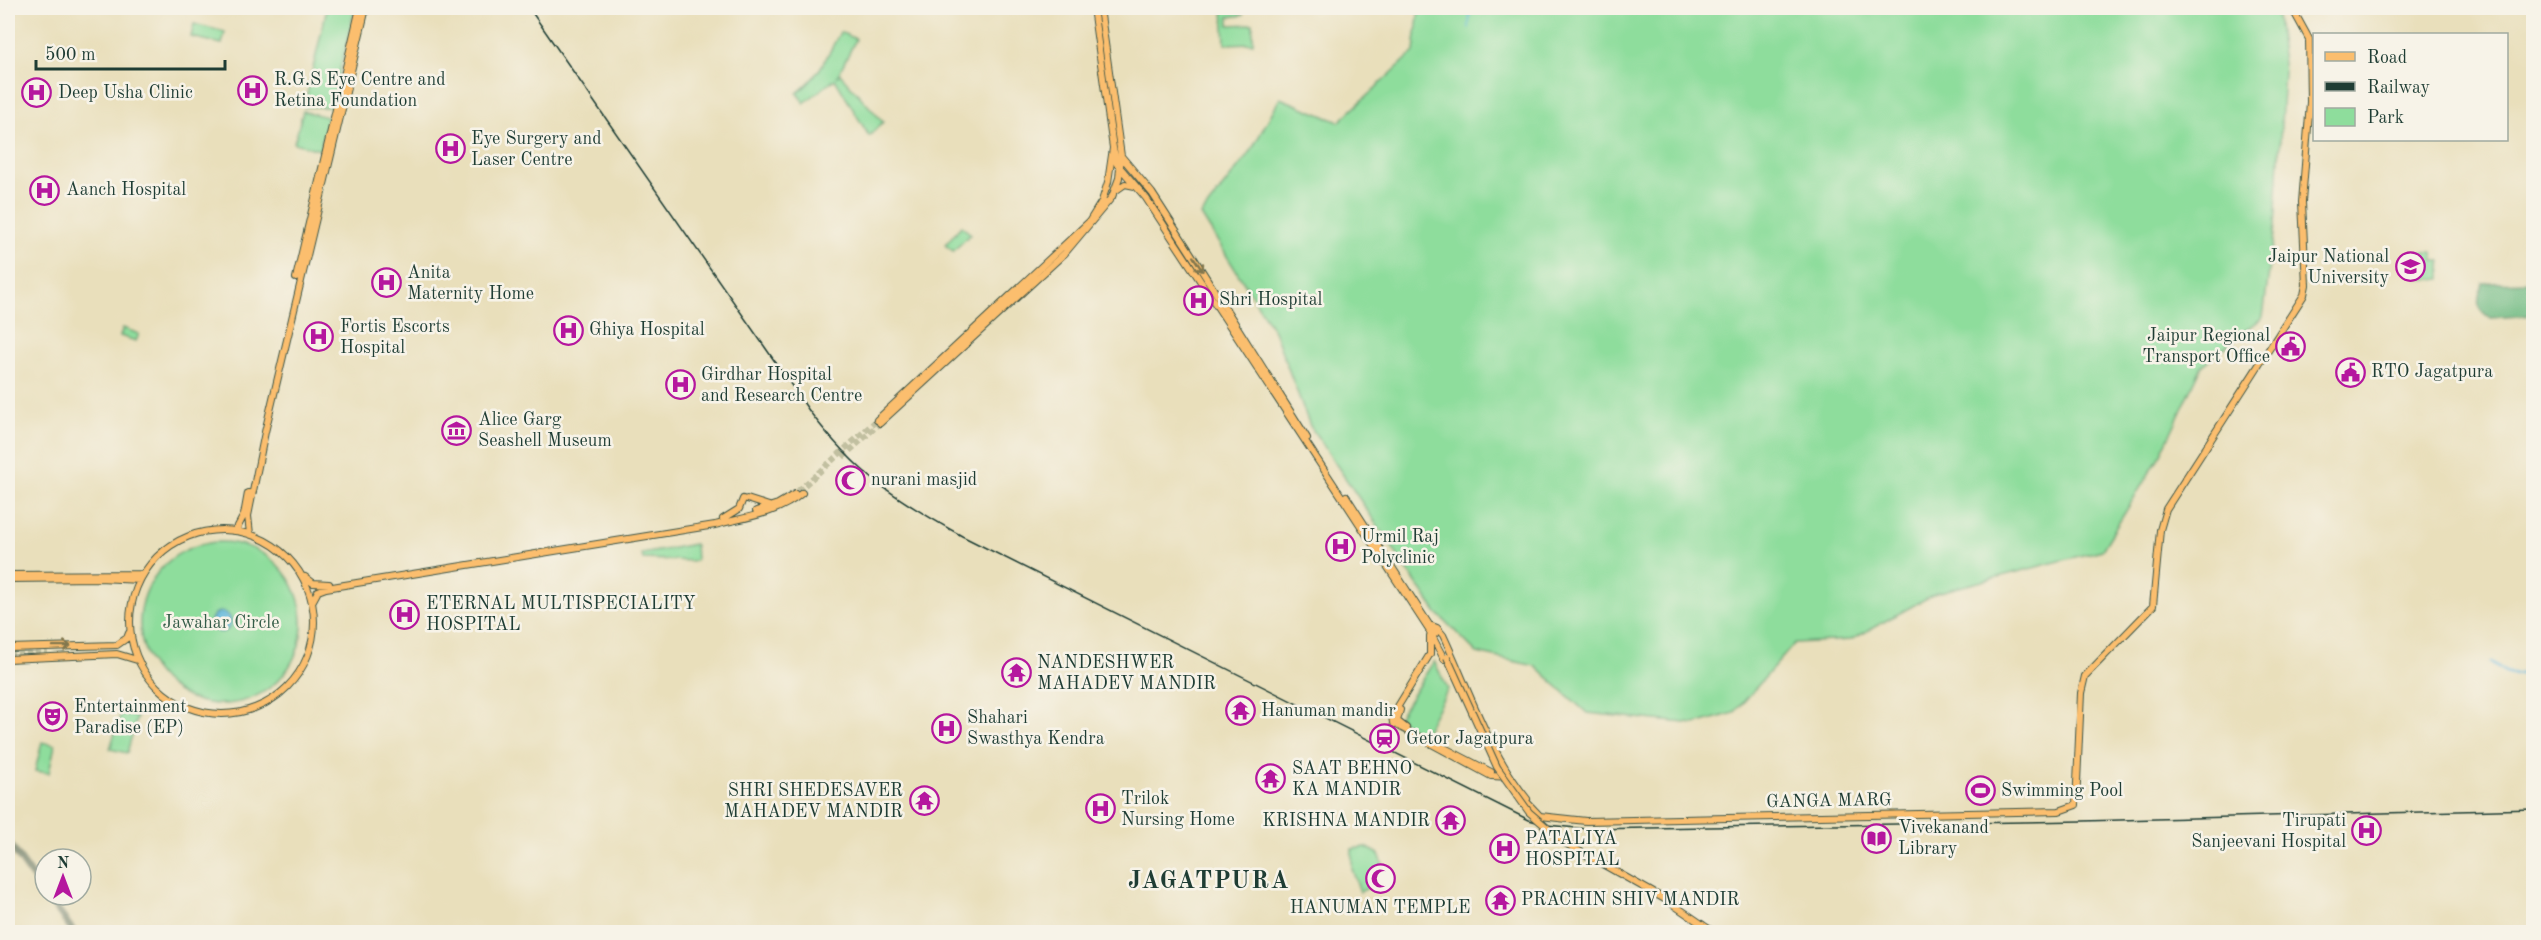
<svg xmlns="http://www.w3.org/2000/svg" width="2541" height="940" viewBox="0 0 2541 940" font-family="'Old Standard TT',serif">
	<rect width="100%" height="100%" fill="#f7f3e8"/>
	<filter id="ink" filterUnits="userSpaceOnUse"><feTurbulence type="fractalNoise" baseFrequency=".0167" numOctaves="2"/><feDisplacementMap in="SourceGraphic" scale="12" xChannelSelector="R" yChannelSelector="G"/><feConvolveMatrix kernelMatrix="1 2 1 2 8 2 1 2 1" color-interpolation-filters="sRGB"/></filter>
	<filter id="wash" filterUnits="userSpaceOnUse"><feTurbulence type="fractalNoise" baseFrequency=".008" numOctaves="4" result="noise"/><feDisplacementMap in="SourceGraphic" scale="24" xChannelSelector="R" yChannelSelector="G"/><feGaussianBlur stdDeviation="1.35" result="paint"/><feColorMatrix in="noise" values="0 0 0 0 0 0 0 0 0 0 0 0 0 0 0 0 0 1.4 0 .05"/><feComposite in="paint" operator="in"/></filter>
	<g filter="url(#wash)">
		<rect width="100%" height="100%" fill="#e9dfbb"/>
		<path fill="#8edd9c" stroke="#568d68" stroke-width="1.5" d="M327,8H355L331,107H304Z
			M1223,8H1242L1243,15L1229,17V25L1253,24V43L1225,44Z
			M1419,8H2276L2284,72L2275,226L2263,317L2202,366L2161,454L2102,550L1936,593L1851,640L1795,643L1734,713L1695,724L1587,713L1535,666L1477,653L1436,612L1310,426L1274,331L1201,215L1251,151L1280,98L1339,122L1414,52Z
			M194,24L225,32L222,44L191,37Z
			M840,32L856,39L837,77L840,74L883,122L869,136L835,79L804,103L797,93C819,77 828,55 840,32Z
			M303,111L327,117L320,150L294,143Z
			M961,226L971,234L953,251L945,245Z
			M2419,252H2433L2434,261H2441V279H2418Z
			M123,328L139,334L136,341L120,336Z
			M140 623a81 81 0 1 1 162 0a81 81 0 1 1-162 0Z
			M695,544L696,561L643,559L642,554Z
			M1434,661L1448,689L1424,734L1403,723L1399,716Z
			M121,713L137,717L127,753L110,749Z
			M42,742L55,745L49,773L35,771Z
			M1366,847L1379,854L1385,869L1376,884L1360,892L1352,869V849Z"/>
		<path fill="#72bc84" stroke="#487c5c" stroke-width="1.5" d="M2533,282V315L2490,318C2474,307 2478,300 2482,283Z"/>
		<path fill="#5cb6da" stroke="#3e7a87" stroke-width="1.5" d="M211 622a10 10 0 1 1 20 0a10 10 0 1 1-20 0Z
			M1974,782H1986L1987,799H1974Z"/>
		<g fill="none" stroke-linecap="round" stroke-linejoin="round">
			<path stroke="#5cb6da" stroke-width="1.5" d="M1469,28L1470,8"/>
			<path stroke="#5cb6da" stroke-width="3" d="M2491,662C2508,675 2513,679 2534,669"/>
			<path stroke="#848e78" stroke-width="7" d="M8,842L45,894
				M46,895L74,932"/>
		</g>
	</g>
	<g filter="url(#ink)">
		<g fill="none" stroke-linecap="round" stroke-linejoin="round">
			<path stroke="#c1bfa0" stroke-width="6" stroke-dasharray="6 3" stroke-linecap="butt" d="M843,457L880,423
				M798,491L877,420
				M8,655L48,654"/>
			<defs>
				<path id="major" d="M1113,148L1117,164L1146,198L1429,630L1444,659
					M1121,156L1152,193L1190,252L1307,438
					M1115,191L1125,184L1135,186
					M296,278L360,8
					M877,420L1089,222L1102,201L1108,182L1113,148L1093,8
					M880,423L1065,253L1112,197L1119,178L1121,156L1100,8
					M1346,496L1435,634
					M747,499L769,506
					M756,511L778,504L795,494
					M723,519L739,509L743,499
					M130 622a92 92 0 1 1 184 0a92 92 0 1 1-184 0Z
					M236,530L244,515L248,493
					M250,534L248,516L265,432L366,8
					M8,575L143,574
					M305,577L313,583L329,584
					M8,579L99,578L140,580
					M312,602L318,591L326,588L715,525C746,517 778,514 802,493
					M1432,626L1437,628L1443,635C1469,690 1488,751 1527,799
					M1430,636V654L1392,716L1393,723L1491,776L1510,777
					M8,648L117,645L127,638L129,633
					M8,659L117,654L137,660
					M1400,710L1397,721L1406,728
					M1433,742L1491,772
					M1522,797L1540,816L1586,821L2059,811L2076,805L2081,693L2085,676L2153,606L2160,530L2166,509L2304,295L2306,285L2302,202L2310,102L2309,39L2292,8
					M1703,925L1714,932"/>
			</defs>
			<use href="#major" stroke="#3d5548" stroke-width="8"/>
			<use href="#major" stroke="#fbbe6e" stroke-width="6"/>
			<path stroke="#1f3d34" stroke-width="1.5" d="M529,8L810,412C858,475 894,498 962,536L1529,820L1547,825L1587,829L2083,821L2534,809"/>
			<defs>
				<path id="major-bridge" d="M1447,657L1497,767L1529,812L1565,843L1668,901L1703,925"/>
			</defs>
			<use href="#major-bridge" stroke="#3d5548" stroke-width="8" stroke-linecap="butt"/>
			<use href="#major-bridge" stroke="#fbbe6e" stroke-width="6"/>
		</g>
		<defs><path id="oneway-shaft" d="M-6 0H5M1.5-3L5.5 0L1.5 3" fill="none" stroke-width="1.6" stroke-linecap="round" stroke-linejoin="round" transform="scale(1.5)"/></defs>
		<g stroke="#82774e">
			<use href="#oneway-shaft" transform="translate(1198 264) rotate(57)"/>
			<use href="#oneway-shaft" transform="translate(62 646) rotate(-1)"/>
		</g>
	</g>
	<defs>
		<symbol id="hospital-ring" viewBox="-11 -11 22 22"><circle r="9.5" fill="#f7f3e8" stroke="#b5179e" stroke-width="1.5"/><path d="M-5-5h3v3.5h4V-5h3V5h-3V1.5h-4V5h-3Z" fill="#b5179e"/></symbol>
		<symbol id="university-ring" viewBox="-11 -11 22 22"><circle r="9.5" fill="#f7f3e8" stroke="#b5179e" stroke-width="1.5"/><path d="M0-5L7-2L0 1L-7-2ZM-4 1L0 2.5L4 1V4Q0 6-4 4Z" fill="#b5179e"/></symbol>
		<symbol id="civic-ring" viewBox="-11 -11 22 22"><circle r="9.5" fill="#f7f3e8" stroke="#b5179e" stroke-width="1.5"/><path d="M-.6-6.5H3V-4.5H.6V-3L4-1V1h2V6H-6V1h2V-1L-.6-3ZM-1.2 2.5V6h2.4V2.5Z" fill="#b5179e"/></symbol>
		<symbol id="museum-ring" viewBox="-11 -11 22 22"><circle r="9.5" fill="#f7f3e8" stroke="#b5179e" stroke-width="1.5"/><path d="M0-6L6-3V-2H-6V-3ZM-5-1h2V3h-2ZM-1-1h2V3h-2ZM3-1h2V3H3ZM-6 4H6V6H-6Z" fill="#b5179e"/></symbol>
		<symbol id="mosque-ring" viewBox="-11 -11 22 22"><circle r="9.5" fill="#f7f3e8" stroke="#b5179e" stroke-width="1.5"/><path d="M3.5-4.9A6 6 0 1 0 3.5 4.9A5 5 0 1 1 3.5-4.9Z" fill="#b5179e"/></symbol>
		<symbol id="temple-ring" viewBox="-11 -11 22 22"><circle r="9.5" fill="#f7f3e8" stroke="#b5179e" stroke-width="1.5"/><path d="M0-6L5-2H3V0L6.5 2.5H4V6H1.5V3h-3V6H-4V2.5H-6.5L-3 0V-2H-5Z" fill="#b5179e"/></symbol>
		<symbol id="theatre-ring" viewBox="-11 -11 22 22"><circle r="9.5" fill="#f7f3e8" stroke="#b5179e" stroke-width="1.5"/><path d="M-5-5.5Q0-4 5-5.5V0Q5 5 0 6Q-5 5-5 0ZM-3.3-2.5H-1v1.5H-3.3ZM1-2.5H3.3v1.5H1ZM-2.8 1Q0 5.5 2.8 1Z" fill="#b5179e"/></symbol>
		<symbol id="station-ring" viewBox="-11 -11 22 22"><circle r="9.5" fill="#f7f3e8" stroke="#b5179e" stroke-width="1.5"/><path d="M-3-6H3Q5-6 5-4V2Q5 4 3 4L4.5 6H3L1.5 4h-3L-3 6H-4.5L-3 4Q-5 4-5 2V-4Q-5-6-3-6ZM-3.5-4v3h7v-3ZM-3.5 1v1.5H-2V1ZM2 1v1.5H3.5V1Z" fill="#b5179e"/></symbol>
		<symbol id="stadium-ring" viewBox="-11 -11 22 22"><circle r="9.5" fill="#f7f3e8" stroke="#b5179e" stroke-width="1.5"/><path d="M0-5a6.5 5 0 1 0 0 10a6.5 5 0 1 0 0-10ZM-3.5-1.8h7v3.6h-7Z" fill="#b5179e"/></symbol>
		<symbol id="library-ring" viewBox="-11 -11 22 22"><circle r="9.5" fill="#f7f3e8" stroke="#b5179e" stroke-width="1.5"/><path d="M-6-4Q-3-5.5-.7-3.5V5Q-3 3-6 4ZM6-4Q3-5.5 .7-3.5V5Q3 3 6 4Z" fill="#b5179e"/></symbol>
	</defs>
	<g fill-rule="evenodd">
		<use href="#hospital-ring" x="236" y="74" width="33" height="33"/>
		<use href="#hospital-ring" x="20" y="76" width="33" height="33"/>
		<use href="#hospital-ring" x="434" y="132" width="33" height="33"/>
		<use href="#hospital-ring" x="28" y="174" width="33" height="33"/>
		<use href="#university-ring" x="2394" y="250" width="33" height="33"/>
		<use href="#hospital-ring" x="370" y="266" width="33" height="33"/>
		<use href="#hospital-ring" x="1182" y="284" width="33" height="33"/>
		<use href="#hospital-ring" x="552" y="314" width="33" height="33"/>
		<use href="#hospital-ring" x="302" y="320" width="33" height="33"/>
		<use href="#civic-ring" x="2274" y="330" width="33" height="33"/>
		<use href="#civic-ring" x="2334" y="356" width="33" height="33"/>
		<use href="#hospital-ring" x="664" y="368" width="33" height="33"/>
		<use href="#museum-ring" x="440" y="414" width="33" height="33"/>
		<use href="#mosque-ring" x="834" y="464" width="33" height="33"/>
		<use href="#hospital-ring" x="1324" y="530" width="33" height="33"/>
		<use href="#hospital-ring" x="388" y="598" width="33" height="33"/>
		<use href="#temple-ring" x="1000" y="656" width="33" height="33"/>
		<use href="#temple-ring" x="1224" y="694" width="33" height="33"/>
		<use href="#theatre-ring" x="36" y="700" width="33" height="33"/>
		<use href="#hospital-ring" x="930" y="712" width="33" height="33"/>
		<use href="#station-ring" x="1368" y="722" width="33" height="33"/>
		<use href="#temple-ring" x="1254" y="762" width="33" height="33"/>
		<use href="#stadium-ring" x="1964" y="774" width="33" height="33"/>
		<use href="#temple-ring" x="908" y="784" width="33" height="33"/>
		<use href="#hospital-ring" x="1084" y="792" width="33" height="33"/>
		<use href="#temple-ring" x="1434" y="804" width="33" height="33"/>
		<use href="#hospital-ring" x="2350" y="814" width="33" height="33"/>
		<use href="#library-ring" x="1860" y="822" width="33" height="33"/>
		<use href="#hospital-ring" x="1488" y="832" width="33" height="33"/>
		<use href="#mosque-ring" x="1364" y="862" width="33" height="33"/>
		<use href="#temple-ring" x="1484" y="884" width="33" height="33"/>
	</g>
	<g text-anchor="middle" dominant-baseline="central" stroke-width="5" stroke-linejoin="round" paint-order="stroke">
		<g font-size="18" fill="#1f3d34" stroke="#f7f3e8" text-anchor="start">
			<text x="274" y="80">R.G.S Eye Centre and<tspan x="274" dy="21">Retina Foundation</tspan></text>
			<text x="58" y="93">Deep Usha Clinic</text>
			<text x="471" y="139">Eye Surgery and<tspan x="471" dy="21">Laser Centre</tspan></text>
			<text x="66" y="190">Aanch Hospital</text>
			<text x="2389" y="257" text-anchor="end">Jaipur National<tspan x="2389" dy="21">University</tspan></text>
			<text x="407" y="273">Anita<tspan x="407" dy="21">Maternity Home</tspan></text>
			<text x="1219" y="300">Shri Hospital</text>
			<text x="340" y="327">Fortis Escorts<tspan x="340" dy="21">Hospital</tspan></text>
			<text x="589" y="330">Ghiya Hospital</text>
			<text x="2270" y="336" text-anchor="end">Jaipur Regional<tspan x="2270" dy="21">Transport Office</tspan></text>
			<text x="2371" y="372">RTO Jagatpura</text>
			<text x="701" y="375">Girdhar Hospital<tspan x="701" dy="21">and Research Centre</tspan></text>
			<text x="478" y="420">Alice Garg<tspan x="478" dy="21">Seashell Museum</tspan></text>
			<text x="871" y="480">nurani masjid</text>
			<text x="1361" y="537">Urmil Raj<tspan x="1361" dy="21">Polyclinic</tspan></text>
			<text x="426" y="604">ETERNAL MULTISPECIALITY<tspan x="426" dy="21">HOSPITAL</tspan></text>
			<text x="1037" y="663">NANDESHWER<tspan x="1037" dy="21">MAHADEV MANDIR</tspan></text>
			<text x="74" y="707">Entertainment<tspan x="74" dy="21">Paradise (EP)</tspan></text>
			<text x="1261" y="711">Hanuman mandir</text>
			<text x="967" y="718">Shahari<tspan x="967" dy="21">Swasthya Kendra</tspan></text>
			<text x="1406" y="739">Getor Jagatpura</text>
			<text x="1292" y="769">SAAT BEHNO<tspan x="1292" dy="21">KA MANDIR</tspan></text>
			<text x="903" y="791" text-anchor="end">SHRI SHEDESAVER<tspan x="903" dy="21">MAHADEV MANDIR</tspan></text>
			<text x="2001" y="791">Swimming Pool</text>
			<text x="1121" y="799">Trilok<tspan x="1121" dy="21">Nursing Home</tspan></text>
			<text x="1430" y="821" text-anchor="end">KRISHNA MANDIR</text>
			<text x="2346" y="821" text-anchor="end">Tirupati<tspan x="2346" dy="21">Sanjeevani Hospital</tspan></text>
			<text x="1898" y="828">Vivekanand<tspan x="1898" dy="21">Library</tspan></text>
			<text x="1525" y="839">PATALIYA<tspan x="1525" dy="21">HOSPITAL</tspan></text>
			<text x="1521" y="900">PRACHIN SHIV MANDIR</text>
			<text x="1380" y="908" text-anchor="middle">HANUMAN TEMPLE</text>
		</g>
		<g font-size="18" fill="#355d49" stroke="#f7f3e8">
			<text x="221" y="623">Jawahar Circle</text>
		</g>
		<g font-size="18" fill="#1f3d34" stroke="#f7f3e8">
			<text transform="translate(1829 801) rotate(-1)">GANGA MARG</text>
		</g>
		<g font-size="24" font-weight="bold" letter-spacing="1.5" fill="#1f3d34" stroke="#f7f3e8">
			<text x="1209" y="882">JAGATPURA</text>
		</g>
	</g>
	<rect width="2541" height="940" fill="none" stroke="#f7f3e8" stroke-width="30"/>
	<rect x="2313" y="33" width="195" height="108" fill="#f7f3e8" stroke="#a1aaa0" stroke-width="1.5"/>
	<rect x="2325" y="52" width="30" height="9" fill="#fbbe6e" stroke="#a1aaa0" stroke-width="1.5"/>
	<text x="2367" y="63" font-size="18" fill="#1f3d34">Road</text>
	<rect x="2325" y="82" width="30" height="9" fill="#1f3d34" stroke="#a1aaa0" stroke-width="1.5"/>
	<text x="2367" y="93" font-size="18" fill="#1f3d34">Railway</text>
	<rect x="2325" y="108" width="30" height="18" fill="#8edd9c" stroke="#a1aaa0" stroke-width="1.5"/>
	<text x="2367" y="123" font-size="18" fill="#1f3d34">Park</text>
	<g transform="translate(63 877)"><circle r="28" fill="#f7f3e8" stroke="#a1aaa0" stroke-width="1.5"/>
	<path d="M0-4.5L10 22L0 15L-10 22Z" fill="#b5179e"/>
	<text y="-9" font-size="16" font-weight="bold" text-anchor="middle" fill="#1f3d34">N</text>
	</g>
	<path d="M36 60v9h189v-9" fill="none" stroke="#1f3d34" stroke-width="3"/>
	<text x="45" y="60" font-size="18" fill="#1f3d34" stroke="#f7f3e8" stroke-width="4.5" paint-order="stroke">500 m</text>
</svg>
